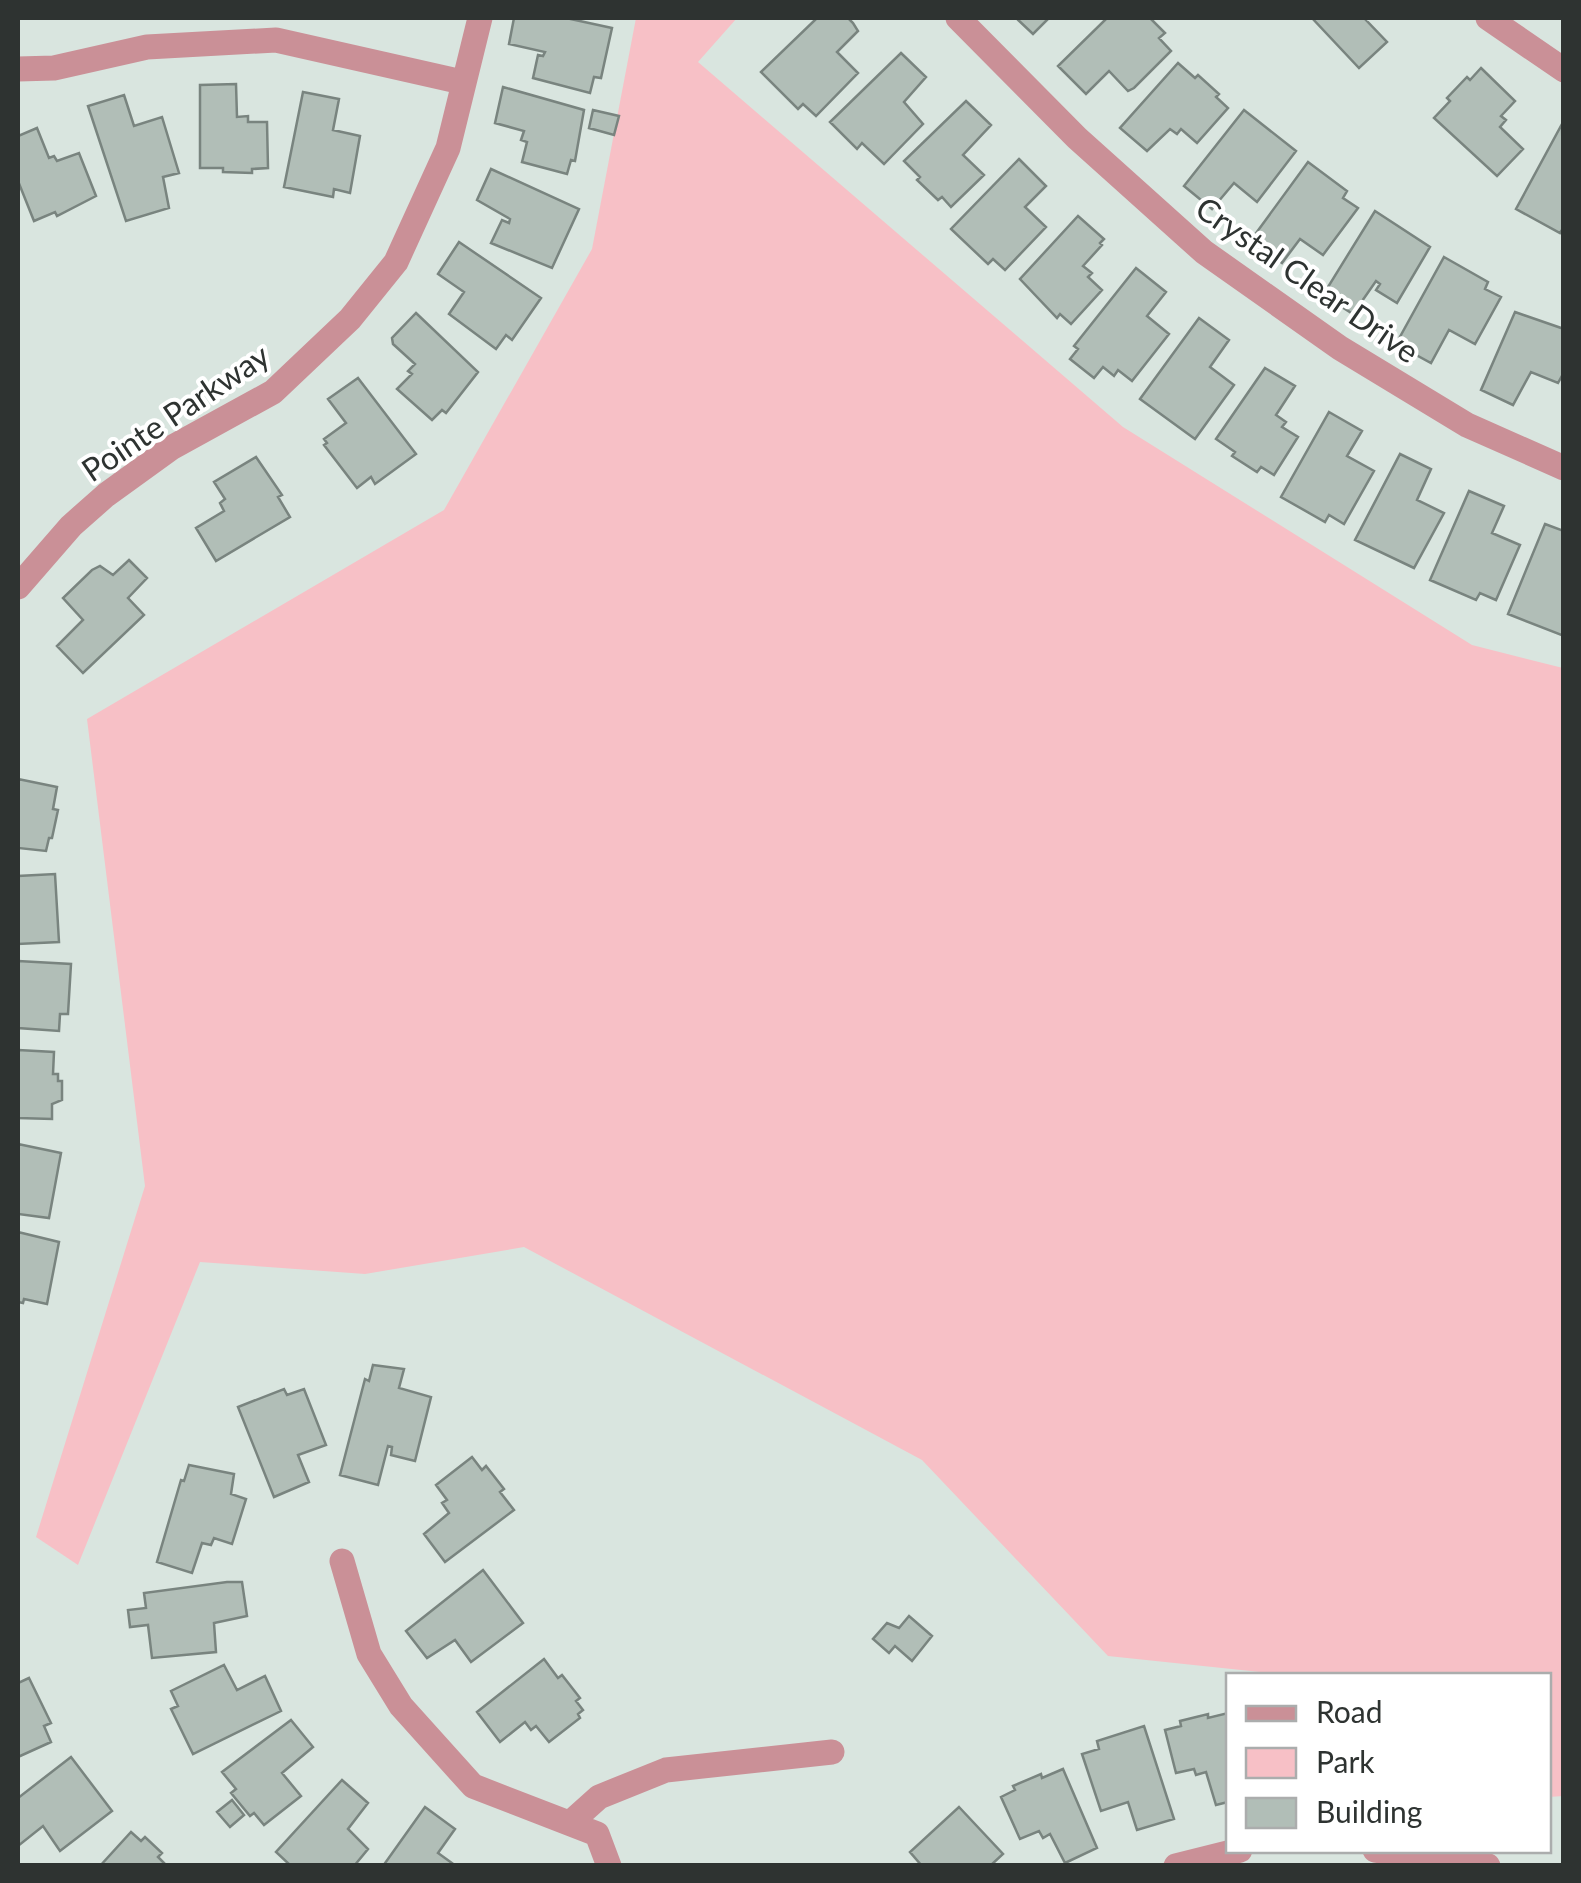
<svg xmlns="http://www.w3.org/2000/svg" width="1581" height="1883" viewBox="0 0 1581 1883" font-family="Lato,sans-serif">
	<rect width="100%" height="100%" fill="#d9e5df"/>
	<path fill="#f7c0c6" d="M636,18H737L698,62L1123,427L1472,645L1563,668V1796L1549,1797L1548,1676H1297L1108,1656L922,1460L524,1247L365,1274L200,1262L78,1565L36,1537L145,1186L87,719L444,510L592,249Z"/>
	<path fill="#b1beb7" stroke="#79847f" stroke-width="2.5" d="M514,18H566L612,28L601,78L594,77L590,93L533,78L538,55L543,56L545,52L509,44Z
		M817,18H848L853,23L858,31L837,52L858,73L816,116L803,104L798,109L761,72Z
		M1016,18H1049L1033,34Z
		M1107,18H1150L1165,33L1159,38L1171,51L1134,88L1128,91L1109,71L1086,94L1058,66Z
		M1312,18H1368L1366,20L1387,42L1359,68Z
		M901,53L926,77L904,102L923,124L884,164L862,143L857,149L830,122Z
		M1178,63L1195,78L1198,75L1219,94L1216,97L1228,108L1197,143L1181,129L1177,134L1170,129L1147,151L1120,128Z
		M1481,68L1515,101L1501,116L1506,120L1500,127L1523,149L1497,176L1434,118L1450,101L1447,98L1467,77L1470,80Z
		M236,84L237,117L248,116V122H267L268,168L252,169V173L223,172V168H200V85Z
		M503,87L584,110L575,161L571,160L567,174L522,162L527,142L521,140L524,131L495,123Z
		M303,92L339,99L333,130L360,136L350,193L334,189L333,197L284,187Z
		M124,95L134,126L162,117L179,173L163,177L169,208L126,221L88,106Z
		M966,101L991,125L963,155L984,175L951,207L942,197L938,200L917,180L920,177L904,161Z
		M593,110L619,116L614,135L589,128Z
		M1244,110L1296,151L1257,202L1234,183L1212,209L1184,186Z
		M1562,124L1564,227L1560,233L1516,209Z
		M37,128L49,158L54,156L57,161L79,153L96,196L57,216L55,212L34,221L18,181V136Z
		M1019,159L1046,186L1025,207L1046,227L1005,270L993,259L988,264L951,229Z
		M1308,162L1347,191L1343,198L1358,208L1323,255L1300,239L1282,263L1251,240Z
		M491,169L579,209L552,268L491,243L502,220L509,223L510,219L477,200Z
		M1375,211L1430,247L1397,303L1376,290L1380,284L1376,281L1353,314L1323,295Z
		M1078,216L1104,239L1100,243L1102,245L1083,266L1092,273L1088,277L1102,290L1071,324L1060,314L1057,318L1020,279Z
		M459,242L541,298L512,340L506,335L496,349L449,314L464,292L438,274Z
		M1444,257L1488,282L1485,289L1501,297L1475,344L1449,330L1431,363L1396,344Z
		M1136,268L1166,292L1147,316L1169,334L1132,381L1118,370L1114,376L1103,367L1094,378L1070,359L1078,349L1074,346Z
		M1515,312L1564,329V372L1558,383L1531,372L1513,405L1481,390Z
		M416,313L478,372L446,413L442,410L432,420L397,389L412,374L408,371L415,364L393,344L392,338Z
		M1199,318L1229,340L1210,367L1234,385L1195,439L1140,399Z
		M1265,368L1295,386L1276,415L1286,422L1282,427L1298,437L1274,475L1261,467L1257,472L1232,456L1235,452L1216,439Z
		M358,378L416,454L375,484L371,477L357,488L324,445L327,443L324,439L346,423L328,399Z
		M1329,412L1362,431L1347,456L1374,471L1344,524L1329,515L1325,522L1281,497Z
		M1400,454L1431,469L1417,500L1444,513L1414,568L1355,540Z
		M256,457L282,495L278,497L290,517L216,561L196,528L224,511L220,503L225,499L214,482Z
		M1469,491L1504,506L1492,533L1520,545L1496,600L1480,593L1476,600L1430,580Z
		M1545,524L1564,531V636L1508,614Z
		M129,560L147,578L128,598L144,615L83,673L57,646L83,620L63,598L92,570L100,566L113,575Z
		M18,779L57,787L53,809L58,810L52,838H49L46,851L18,848Z
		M55,874L59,942L18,944V876Z
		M18,961L71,964L68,1014H60L59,1031L18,1028Z
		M18,1050L54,1052L53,1074H58V1081H62V1100L52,1104V1119L18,1118Z
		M18,1144L61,1153L49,1218L18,1214Z
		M18,1232L59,1242L47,1304L24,1299L23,1303L18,1302Z
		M373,1365L404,1369L399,1388L431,1397L415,1461L391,1455L392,1447L388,1446L378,1485L340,1475L365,1379L369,1381Z
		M284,1389L287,1395L304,1389L326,1445L298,1455L309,1482L274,1497L238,1407Z
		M472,1457L482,1470L486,1466L504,1489L500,1492L514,1510L445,1562L424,1534L449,1513L442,1503L447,1500L436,1485Z
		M189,1465L234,1474L231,1494L246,1499L232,1544L214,1538L211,1545L202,1543L192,1573L157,1562L181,1480L184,1481Z
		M483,1570L523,1623L471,1662L455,1640L427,1658L406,1631Z
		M227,1582H242L247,1616L214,1623L216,1652L152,1658L148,1625L130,1627L128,1610L146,1608L144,1593Z
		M909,1616L932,1636L912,1661L895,1646L889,1653L873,1639L887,1623L899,1628Z
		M544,1659L558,1678L562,1675L580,1698L576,1701L583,1710L578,1714L580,1718L549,1742L536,1726L531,1730L525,1722L500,1742L477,1712Z
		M224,1665L237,1690L265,1676L281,1711L193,1754L171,1709L178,1706L171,1691Z
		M29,1678L51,1723L44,1726L51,1742L18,1757V1683Z
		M1228,1713V1802L1216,1805L1206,1772L1196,1775L1194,1769L1176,1773L1165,1730L1181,1726L1180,1721L1208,1714V1718Z
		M291,1720L313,1747L282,1773L301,1796L264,1825L254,1813L250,1816L231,1793L236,1789L222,1772Z
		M1144,1726L1174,1819L1137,1830L1128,1802L1101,1811L1082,1754L1099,1749L1097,1741Z
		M71,1757L112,1811L60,1851L43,1826L18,1846V1798Z
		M1063,1769L1097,1848L1065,1863L1050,1834L1043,1838L1039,1831L1020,1839L1001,1797L1015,1790L1013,1786L1041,1774L1042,1778Z
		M342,1780L368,1803L348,1829L368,1849L354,1866H291L276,1852Z
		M232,1800L244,1815L230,1827L217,1812Z
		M425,1807L455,1829L438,1853L456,1866H383Z
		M959,1807L1003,1854L990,1866H922L910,1852Z
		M131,1832L141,1841L145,1837L162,1853L158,1857L167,1866H100Z"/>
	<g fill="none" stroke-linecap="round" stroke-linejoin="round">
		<path stroke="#ca9097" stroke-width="25" d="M958,18L1077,138L1204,252L1340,348L1467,425L1564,468
			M1488,18L1564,70
			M18,69L54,68L147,47L276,40L462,82
			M18,587L71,526L106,495L171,448L273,392L350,319L396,262L448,148L480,18
			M342,1561L369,1654L401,1706L473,1786L597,1834L609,1866
			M570,1823L599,1797L666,1770L832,1752
			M1375,1850L1488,1866
			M1176,1866L1240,1850"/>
	</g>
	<g text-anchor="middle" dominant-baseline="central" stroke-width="8" stroke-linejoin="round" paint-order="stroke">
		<g font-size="32" fill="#2e3331" stroke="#fff">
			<text transform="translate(1308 279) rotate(35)">Crystal Clear Drive</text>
			<text transform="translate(175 412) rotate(-34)">Pointe Parkway</text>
		</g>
	</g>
	<rect width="1581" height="1883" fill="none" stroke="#2e3331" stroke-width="40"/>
	<rect x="1226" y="1673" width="325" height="180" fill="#ffffff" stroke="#abadad" stroke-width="2.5"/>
	<rect x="1246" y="1706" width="50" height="15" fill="#ca9097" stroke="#abadad" stroke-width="2.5"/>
	<text x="1316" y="1723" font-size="30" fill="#2e3331">Road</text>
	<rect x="1246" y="1748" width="50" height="30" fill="#f7c0c6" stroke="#abadad" stroke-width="2.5"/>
	<text x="1316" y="1773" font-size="30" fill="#2e3331">Park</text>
	<rect x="1246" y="1798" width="50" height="30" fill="#b1beb7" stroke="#abadad" stroke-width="2.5"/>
	<text x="1316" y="1823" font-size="30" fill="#2e3331">Building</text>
</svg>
